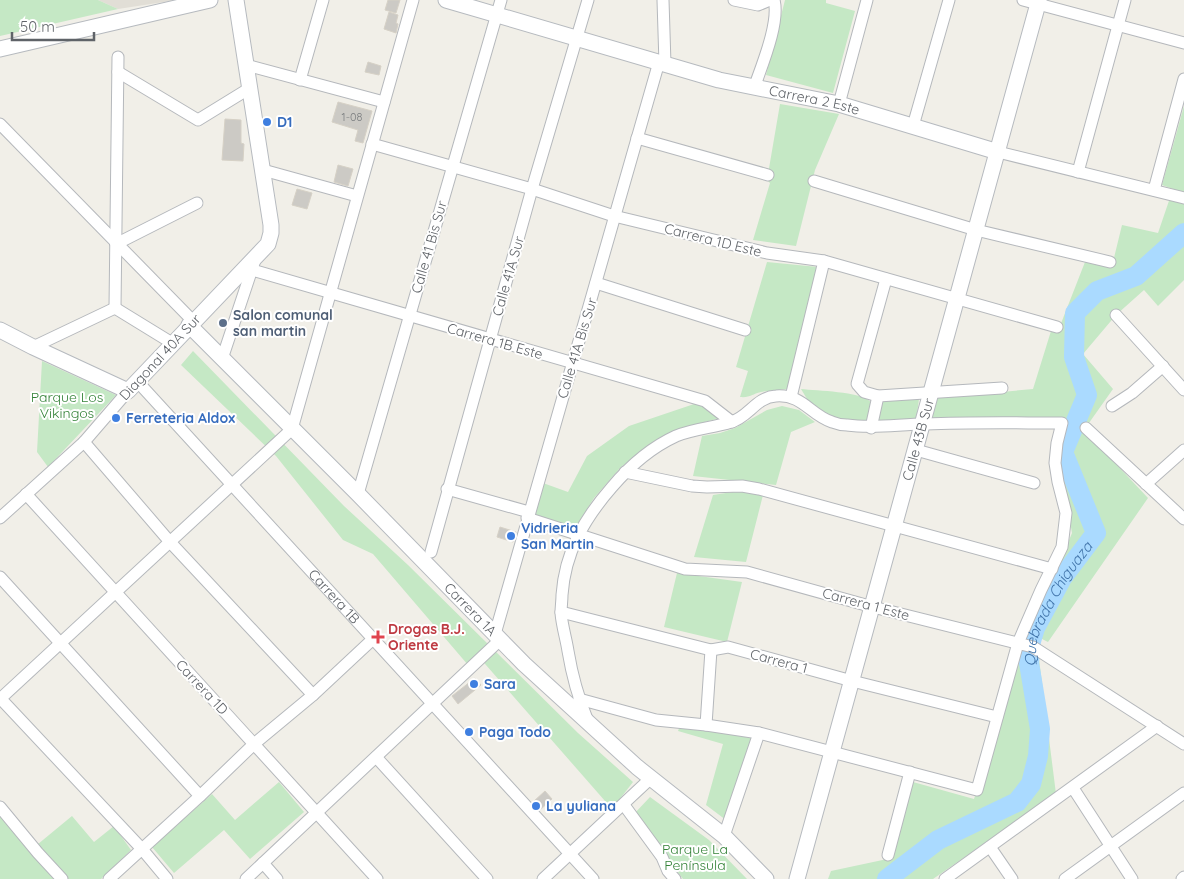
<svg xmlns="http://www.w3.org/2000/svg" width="1184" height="879" viewBox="0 0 1184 879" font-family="Quicksand,sans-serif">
	<rect width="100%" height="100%" fill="#f1efe8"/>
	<path fill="#e1ded6" d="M98,0H177L118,9Z"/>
	<path fill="#c5e8c5" d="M0,0H98L118,9L0,36Z
		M785,0H826V3L855,11L833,93L766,75Z
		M780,104L839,114L815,170L796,246L753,240L770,183L767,180Z
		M1184,106V280L1158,306L1144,290L1116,315L1083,354L1113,389L1084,430L1148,498L1048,642L1026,631L1054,577L1072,533L1058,453L1068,418L931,421L937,398L1033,389L1051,331L1060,326L1085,262L1112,266L1122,225L1158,233L1173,189L1162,185Z
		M767,262L818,267L791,388C781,391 770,390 761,392C752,394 750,398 740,397L748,371L736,367Z
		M193,351L344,506L408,565L578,733L633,782L612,809L479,657L468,665L373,554L343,540L276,456L181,365Z
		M42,361L116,395L48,467L37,452Z
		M801,389C818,391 859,391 871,402V409L866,425C847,424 824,416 810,403C807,399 804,394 801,389Z
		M919,399L916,422L878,424L883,400Z
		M700,402L720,418L694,425L657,440L621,467L594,498L574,530L533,516L543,483L568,492L587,456L629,426Z
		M782,406L799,410L815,422L791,432L776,485L693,476L702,436L720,433L735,428L767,410Z
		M739,491L763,495L746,562L694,557L713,495Z
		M677,573L742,582L727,642L664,627Z
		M1021,647L1039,659L1056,794L933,879H828L831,871L892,858L913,782L974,799L1017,668L1022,652Z
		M680,726L751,738L726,820L706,805L723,744L678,731Z
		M279,782L304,812L250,859L224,830L174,873L152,847L212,794L235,820Z
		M650,797L709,840L747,879H683L634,814Z
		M0,815L32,849L72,816L94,842L114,826L131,850L101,879H0Z"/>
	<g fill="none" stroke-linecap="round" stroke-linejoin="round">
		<path stroke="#aadaff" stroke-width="20" id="s1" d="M887,879L938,840L1017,802L1031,784L1038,756L1040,729L1029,663L1031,641L1035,628L1062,578L1096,533L1063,452L1087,395L1074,357L1075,313L1097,291L1136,276L1184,233"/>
	</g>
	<path fill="#cccac5" stroke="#d6d1c6" d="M388,0H400L396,13L385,10Z
		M389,12L398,15L396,23L398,24L396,33L384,29Z
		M368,62L381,66L379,75L365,72Z
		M338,102L372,111L363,143L355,141L358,130L332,122Z
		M225,119L241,120V143L244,144L243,161L222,160Z
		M338,165L353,169L348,186L334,182Z
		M297,189L312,193L307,209L292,205Z
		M500,527L516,532L513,542L497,537Z
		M475,678L481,685L458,704L452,696Z
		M545,791L552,799L540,810L533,802Z"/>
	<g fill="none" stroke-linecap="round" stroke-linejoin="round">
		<defs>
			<g id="street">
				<path d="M663,0L665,64"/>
				<path d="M734,0L758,5L770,0"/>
				<path d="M1023,0L1184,43"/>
				<path d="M246,65L384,102"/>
				<path d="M118,72L198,120L250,88"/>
				<path d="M300,80L323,0"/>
				<path d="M754,88C762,65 780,22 774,0"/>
				<path d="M839,104L867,0"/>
				<path d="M0,124L193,321"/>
				<path d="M913,126L949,0"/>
				<path d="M637,138L768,175"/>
				<path d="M372,144L532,189L614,216L767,253L824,261L1057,327"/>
				<path d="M998,152L1184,198"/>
				<path d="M263,170L357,196"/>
				<path d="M1078,172L1125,0"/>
				<path d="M814,181L976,230L1110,262"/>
				<path d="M1154,190L1184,79"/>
				<path d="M116,244L197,203"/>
				<path d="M252,270L705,401L732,422"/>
				<path d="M886,279L857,384L864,392L878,396L1002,388"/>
				<path d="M596,283L745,330"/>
				<path d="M115,308L118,57"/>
				<path d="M115,308L172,343"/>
				<path d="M1116,315L1184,390"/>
				<path d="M33,347L115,308"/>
				<path d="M222,359L254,263"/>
				<path id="s2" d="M137,381L593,879"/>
				<path d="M791,397L824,261"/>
				<path d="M1112,406L1132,393L1163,366"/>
				<path d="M871,428L878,396"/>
				<path d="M1086,428L1184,519"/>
				<path d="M84,442L170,542L313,695"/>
				<path d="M916,450L1034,483"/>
				<path d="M625,472L692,486L707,487L742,486L759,489L1052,569"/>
				<path d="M1146,484L1184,450"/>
				<path d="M447,489L529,512"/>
				<path d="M26,494L377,879"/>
				<path d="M358,494L501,0"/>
				<path d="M0,518L84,442L128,391"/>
				<path d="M527,518L685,569L747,572L873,607L1033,647L1184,744"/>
				<path d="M431,552L532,189L588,0"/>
				<path d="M0,577L200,796"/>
				<path d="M561,612L711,650L728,647L852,681L997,717"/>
				<path d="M495,634L659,62"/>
				<path d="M0,698L142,849L167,879"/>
				<path d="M0,699L292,429L413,0"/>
				<path d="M579,699L656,720L706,725L711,650"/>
				<path d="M587,719C578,697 572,675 568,651C566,638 562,626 561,613C561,607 562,601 562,595C565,552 584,519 612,487C629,467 652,447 676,436C695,428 713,428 731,422C749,417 756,397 776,396C803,394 810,415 832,422C837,424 842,425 847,425C874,429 900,424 926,424C972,422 1017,423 1062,423L1057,443L1055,463L1058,482L1066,513L1062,547L1041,590L1018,643L977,790L759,733L706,725"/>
				<path d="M376,757L487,879"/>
				<path d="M1073,788L1132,879"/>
				<path d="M624,805L662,857L668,871L675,879"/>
				<path d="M0,807L38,853L62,879"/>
				<path d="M724,836L759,733"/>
				<path d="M990,847L1012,879"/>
				<path d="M888,855L910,772"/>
				<path d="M263,863L277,879"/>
				<path d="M109,879L200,796L254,744L313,695L373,639"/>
				<path d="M246,879L500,640"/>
				<path d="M543,879L651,778"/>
				<path d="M945,879L1157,726"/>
				<path d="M1065,879L1184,793"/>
				<path d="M1182,879L1184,877"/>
			</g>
			<g id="secondary">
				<path id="s3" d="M446,0L719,80L839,104L998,152"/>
				<path d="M0,49L210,0"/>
				<path id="s4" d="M189,325L358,494L524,664L637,767L724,836L766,879"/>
				<path d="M0,330L33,347L128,391L268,244L271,233V225L236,0"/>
				<path id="s5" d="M797,879L1039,0"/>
			</g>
		</defs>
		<use href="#street" stroke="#b5b8bc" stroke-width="13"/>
		<use href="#secondary" stroke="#b6babf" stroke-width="17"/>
		<use href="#street" stroke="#fff" stroke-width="11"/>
		<use href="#secondary" stroke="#fff" stroke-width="15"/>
	</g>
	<g fill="#3f7fe0" stroke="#fff" stroke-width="2">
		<circle cx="267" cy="122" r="5"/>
		<circle cx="116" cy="418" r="5"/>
		<circle cx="511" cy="536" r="5"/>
		<circle cx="474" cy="684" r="5"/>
		<circle cx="469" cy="732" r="5"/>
		<circle cx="536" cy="806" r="5"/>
	</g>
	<circle fill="#5c6f8a" stroke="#fff" stroke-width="2" cx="223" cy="323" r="5"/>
	<path fill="#e0444e" stroke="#fff" stroke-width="2" d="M375.5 629.5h5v5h5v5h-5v5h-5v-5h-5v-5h5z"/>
	<g text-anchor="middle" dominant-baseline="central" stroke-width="4" stroke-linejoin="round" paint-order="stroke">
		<g font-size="11" fill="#7a7d7f">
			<text x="352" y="117">1-08</text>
		</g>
		<g font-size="14" fill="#5f6368" stroke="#fff">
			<text stroke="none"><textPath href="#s3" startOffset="382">Carrera 2 Este</textPath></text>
			<text transform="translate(713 240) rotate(14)">Carrera 1D Este</text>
			<text transform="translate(429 247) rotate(-74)">Calle 41 Bis Sur</text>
			<text transform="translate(508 276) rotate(-74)">Calle 41A Sur</text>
			<text transform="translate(495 341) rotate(16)">Carrera 1B Este</text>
			<text transform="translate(577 348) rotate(-73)">Calle 41A Bis Sur</text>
			<text transform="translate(160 357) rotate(-47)">Diagonal 40A Sur</text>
			<text stroke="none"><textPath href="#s5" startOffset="456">Calle 43B Sur</textPath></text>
			<text stroke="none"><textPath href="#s2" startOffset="292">Carrera 1B</textPath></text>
			<text transform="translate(866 604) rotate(15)">Carrera 1 Este</text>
			<text stroke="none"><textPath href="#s4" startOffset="400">Carrera 1A</textPath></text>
			<text transform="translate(779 661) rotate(15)">Carrera 1</text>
			<text transform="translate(202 687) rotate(47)">Carrera 1D</text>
		</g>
		<g font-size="14" font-weight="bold" fill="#366cbe" stroke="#fff" text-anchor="start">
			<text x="277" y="122">D1</text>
			<text x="126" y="418">Ferreteria Aldox</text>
			<text x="521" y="528">Vidrieria<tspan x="521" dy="16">San Martin</tspan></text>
			<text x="484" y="684">Sara</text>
			<text x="479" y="732">Paga Todo</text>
			<text x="546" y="806">La yuliana</text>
		</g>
		<g font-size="14" font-weight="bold" fill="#4e5e75" stroke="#fff" text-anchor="start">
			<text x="233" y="315">Salon comunal<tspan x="233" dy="16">san martin</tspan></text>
		</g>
		<g font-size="14" fill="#348238" stroke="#fff">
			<text x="67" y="397">Parque Los<tspan x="67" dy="16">Vikingos</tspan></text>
			<text x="695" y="849">Parque La<tspan x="695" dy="16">Península</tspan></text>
		</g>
		<g font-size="14" font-weight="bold" fill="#be3a42" stroke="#fff" text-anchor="start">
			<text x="388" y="629">Drogas B.J.<tspan x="388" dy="16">Oriente</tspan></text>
		</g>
		<g font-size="15" font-style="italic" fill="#4174aa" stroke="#fff">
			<text stroke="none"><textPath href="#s1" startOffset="364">Quebrada Chiguaza</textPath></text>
		</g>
	</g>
	<path d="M12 32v8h82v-8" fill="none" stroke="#5f6368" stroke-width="2.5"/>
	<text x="20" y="32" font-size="15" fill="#5f6368" stroke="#ffffff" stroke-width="4" paint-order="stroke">50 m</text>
</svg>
